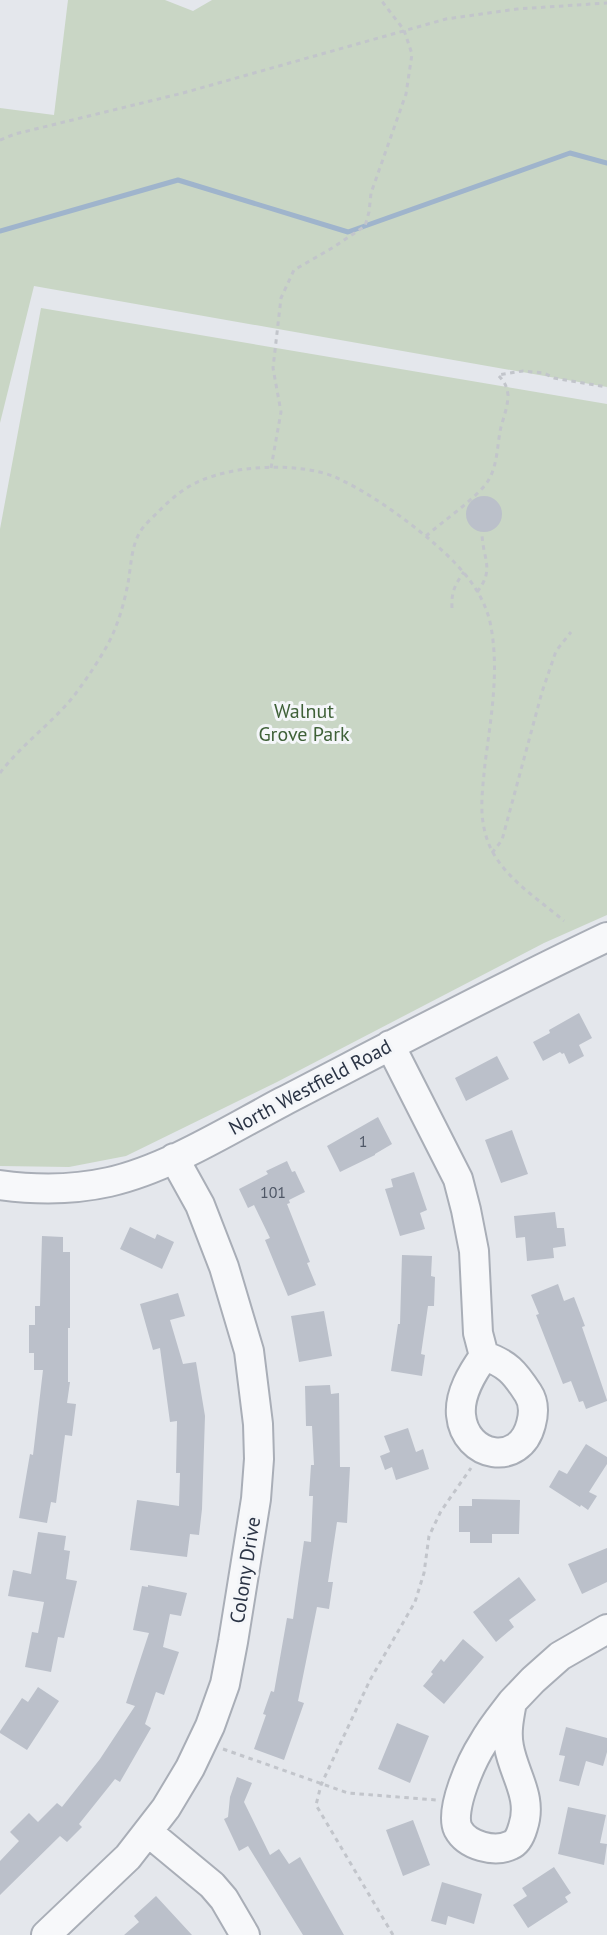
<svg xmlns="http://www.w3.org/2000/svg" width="607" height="1935" viewBox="0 0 607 1935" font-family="'PT Sans',sans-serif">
	<rect width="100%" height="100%" fill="#e4e7ec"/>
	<path fill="#c9d6c5" d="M68,0H165L193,11L212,0H607V387L34,286L0,423V108L54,115Z
		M41,308L607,404V915L544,943L277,1082L126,1156L69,1167L0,1166V529Z"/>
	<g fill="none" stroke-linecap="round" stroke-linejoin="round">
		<path stroke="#9fb4cc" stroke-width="5" d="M0,231L178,180L348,232L570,153L607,163"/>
	</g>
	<path fill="#bbc0ca" d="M466 514a18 18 0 1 1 36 0a18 18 0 1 1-36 0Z
		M579,1013L592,1038L579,1045L584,1056L569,1064L564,1053L562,1054L560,1052L543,1061L533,1042L550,1033L549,1030Z
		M497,1056L509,1079L466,1101L455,1078Z
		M378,1117L392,1144L375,1154V1155L340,1172L327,1146Z
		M512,1130L528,1174L501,1183L485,1140Z
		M287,1161L292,1172L295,1171L305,1192L289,1200L290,1203L287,1204L310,1262L307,1263L316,1285L288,1296L265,1240L270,1238L254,1205L248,1208L239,1189L268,1174L266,1171Z
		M414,1172L427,1210L420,1213L425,1229L400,1236L385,1189L393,1187L391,1179Z
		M555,1212L557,1228H564L566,1246L553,1248L554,1258L527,1261L525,1237L516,1238L514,1216Z
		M130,1227L155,1239L157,1234L174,1242L162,1269L120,1249Z
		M42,1236L63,1237V1252H70V1328H68V1382H70L67,1403L76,1404L72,1436L65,1435L56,1503L51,1502L47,1523L19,1518L30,1454L33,1455L43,1370H34V1353H29V1325H35V1306H40Z
		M402,1255L432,1256L431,1276L435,1277L434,1306H428L421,1354L425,1355L422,1376L391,1371L398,1324H400Z
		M558,1284L564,1301L574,1297L585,1326L582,1327L607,1400V1401L586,1409L583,1401L579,1402L571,1381L563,1384L536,1315L539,1314L531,1295Z
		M178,1293L185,1316L170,1320L183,1364L196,1362L205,1416L202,1509L199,1535L190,1534L187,1557L130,1550L137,1500L179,1506L180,1473H176L177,1421L170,1422L160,1348L153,1350L140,1304Z
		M324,1311L332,1356L299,1362L291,1316Z
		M330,1385L331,1394L339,1393L340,1467H350L347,1523L337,1522L328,1582H333L329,1609L317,1607L298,1701L304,1703L284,1760L254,1749L266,1715L263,1714L271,1691L274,1692L287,1618L293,1619L304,1541L311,1542L313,1496H309L311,1465H314L312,1426H306L305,1386Z
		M408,1428L416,1452L423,1449L429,1469L396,1480L392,1467L385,1470L380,1456L390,1452L384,1436Z
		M586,1444L607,1457V1464L589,1492L597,1496L588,1510L581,1505L580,1507L549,1487L559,1470L567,1474Z
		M472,1499L520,1500L519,1534H492V1543H470V1532H459V1506H472Z
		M38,1532L66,1536L64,1550L70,1551L66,1579L77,1581L64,1638L58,1637L51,1672L25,1667L32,1632L38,1633L44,1602L8,1596L13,1570L31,1574Z
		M607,1548V1582L582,1594L568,1564Z
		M519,1577L536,1600L509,1620L514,1627L496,1642L473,1612Z
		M148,1585L187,1593L181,1616L170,1614L163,1647L179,1652L164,1695L156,1692L145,1724L151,1728L120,1782L115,1779L79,1824L82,1827L67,1842L60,1836L0,1895V1861L19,1841L10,1832L29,1813L38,1822L57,1803L62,1807L100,1759L135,1706L126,1703L149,1633L133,1630L142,1586L148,1587Z
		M463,1639L484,1657L444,1704L423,1686L433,1674L431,1672L441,1659L444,1662Z
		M38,1687L59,1701L27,1750L0,1733V1731L22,1698L28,1702Z
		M397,1723L429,1736L410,1783L378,1769Z
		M566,1727L607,1738V1752L603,1766L586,1761L579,1786L559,1781L565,1756L559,1755Z
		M237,1777L252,1783L244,1802L270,1855L279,1849L289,1864L300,1857L344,1935H303L248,1846L239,1851L224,1819L228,1817L230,1797Z
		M568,1807L606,1815L600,1843L607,1844L604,1865L558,1854Z
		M413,1820L430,1865L403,1876L386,1830Z
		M554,1867L571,1893L565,1897L568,1902L528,1928L513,1905L527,1896L522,1888Z
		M442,1882L482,1894L474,1924L448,1916L446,1925L431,1921Z
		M156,1896L192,1935H124L139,1922L134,1916Z"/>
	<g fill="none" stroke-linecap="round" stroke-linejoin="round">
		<defs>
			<path id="minor" d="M390,1045L458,1179L466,1210L474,1251L478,1333L484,1356
				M0,1185C36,1190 73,1190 109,1182C167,1169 229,1130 282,1102C390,1046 497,989 607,937
				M484,1356C507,1363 515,1373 528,1393C534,1402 534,1413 531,1424C520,1468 465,1458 461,1415C459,1394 472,1373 484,1356Z
				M512,1702C509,1718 506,1732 509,1747C514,1775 533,1797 523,1827C521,1834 518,1842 511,1845C495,1853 467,1846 458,1829C449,1810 472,1760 483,1743C491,1728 502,1715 512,1702Z
				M512,1702L533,1680L560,1656L607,1629
				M148,1832L212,1885L224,1899L245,1935
				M46,1935L128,1857L166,1808L190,1768L210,1726L225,1684L233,1642L256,1499L259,1459L258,1424L249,1351L224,1267L200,1205L174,1158"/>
		</defs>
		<use href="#minor" stroke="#a9aeb7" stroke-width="32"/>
		<path stroke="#c2c5cb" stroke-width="3" stroke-dasharray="4.5 4.5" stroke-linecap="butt" d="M0,140L15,134L183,93L446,19L517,9L607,3
			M271,468L281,412L273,368L281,298L294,270L332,248L365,226L369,212L371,193L406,94L412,54L404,30L381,0
			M426,536C442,522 478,497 488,481C498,465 497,444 501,427C504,416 508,406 508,395C507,386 504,381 498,375L523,371L544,373L554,378L607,387
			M477,592C495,569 483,560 482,534
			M452,608C451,593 455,584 464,572
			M0,773C21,745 51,724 73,697C86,680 98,662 108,644C118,625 124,604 128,583C131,567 131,547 140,532C144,525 152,518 158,512C170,500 183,488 200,481C235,465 299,462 335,477C368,492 400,515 428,538C454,560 482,587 490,622C500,669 491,716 485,764C483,786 479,810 485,832C494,872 535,896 564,921
			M492,853L502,840L542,692L556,651L571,632
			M223,1749L348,1793L436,1800
			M393,1935L316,1805L321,1785L370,1680L415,1602L424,1573L429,1536L441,1511L471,1468"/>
		<use href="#minor" stroke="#f7f8fa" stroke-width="28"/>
	</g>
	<g text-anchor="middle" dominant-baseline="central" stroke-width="6" stroke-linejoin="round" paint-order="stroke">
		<g font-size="16" fill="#4f5766">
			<text x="363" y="1141">1</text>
			<text x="273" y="1192">101</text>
		</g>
		<g font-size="20" fill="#3f6138" stroke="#f4f6f9">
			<text x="304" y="711">Walnut<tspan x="304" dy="23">Grove Park</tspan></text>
		</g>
		<g font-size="20" fill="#2b3445" stroke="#f4f6f9">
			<text transform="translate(310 1087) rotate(-28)">North Westfield Road</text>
			<text transform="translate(245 1570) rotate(-81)">Colony Drive</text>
		</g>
	</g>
</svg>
